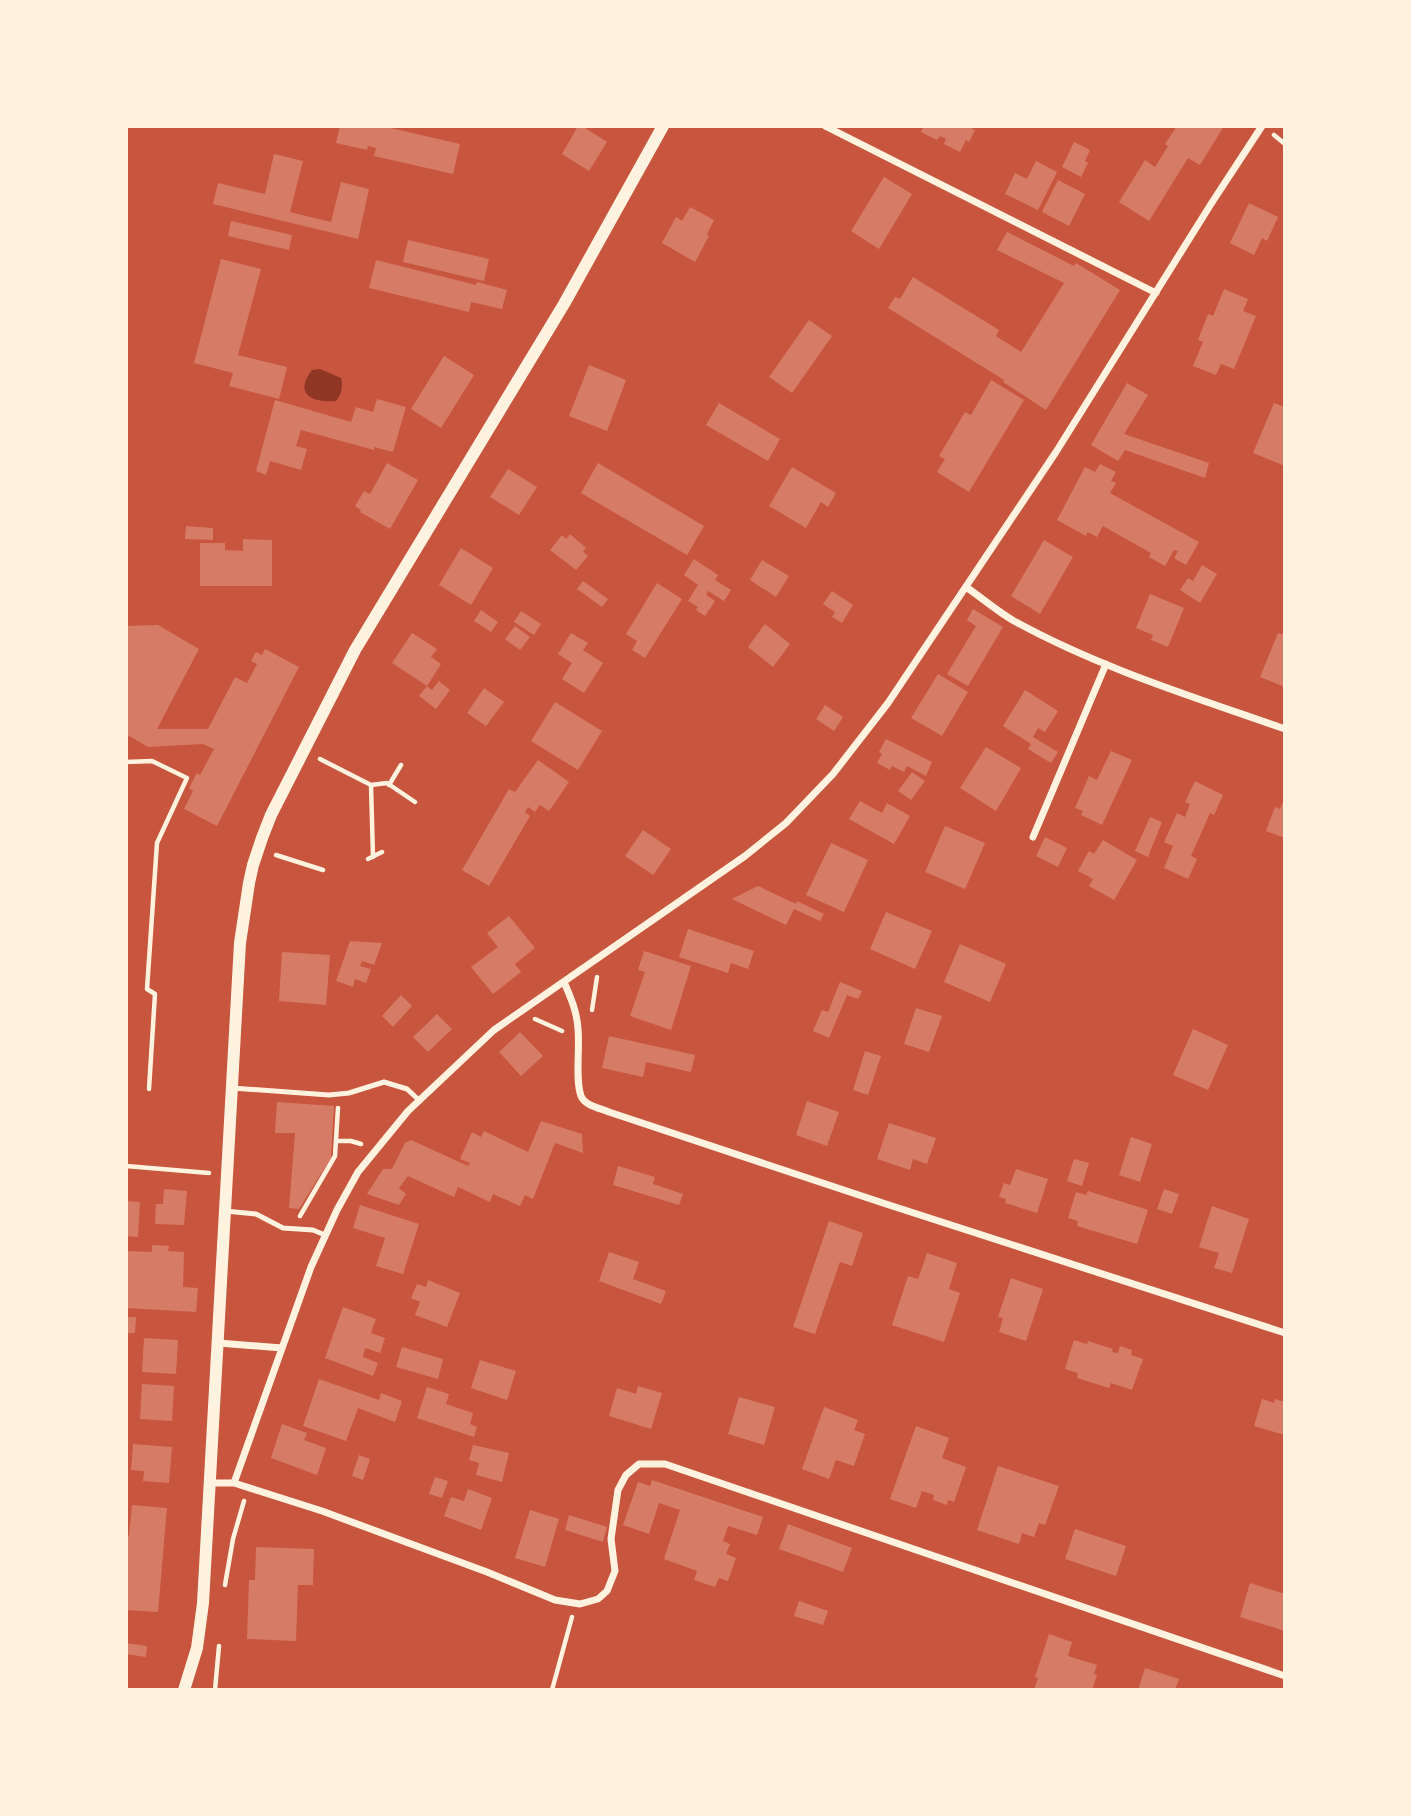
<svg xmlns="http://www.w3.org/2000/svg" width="1411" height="1816" viewBox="0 0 1411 1816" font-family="'Asap Condensed',sans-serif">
	<rect width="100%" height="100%" fill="#c8553d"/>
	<path fill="#8f3625" d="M320,369L341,378C343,387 342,393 336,401C313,403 293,395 312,370Z"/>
	<path fill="#d67c66" d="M340,126H382L460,144L453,174L374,156L376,148L368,146L367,150L336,143Z
		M578,126H582L607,142L589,171L562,154Z
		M924,126H973L972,129L975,130L969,142L966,140L960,152L944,144L946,139L940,136L937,140L921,132Z
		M1177,126H1224L1200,165L1188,158L1149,221L1119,202L1145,160L1155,167L1168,146L1165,144Z
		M1074,142L1090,150L1085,161L1088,163L1081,177L1062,167Z
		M274,154L303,161L290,212L331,222L341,182L369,189L358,239L213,204L218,183L265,194Z
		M1036,161L1057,172L1038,210L1005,194L1015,173L1027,179Z
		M884,177L912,194L879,249L851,231Z
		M1058,180L1085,194L1069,226L1042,212Z
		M1249,203L1278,217L1267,241L1262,238L1254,255L1230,243Z
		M690,207L714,220L707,234L709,236L695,262L662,243L676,217L682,221Z
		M231,221L292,235L289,250L228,236Z
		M1007,232L1074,266L1076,263L1120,290L1046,410L1003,382L1004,380L888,308L895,297L900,299L913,277L999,330L996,336L1021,352L1064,283L997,250Z
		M408,240L489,259L484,281L403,262Z
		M221,259L261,269L238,355L287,367L279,399L229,386L233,373L194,363Z
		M376,260L476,285L477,282L507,290L502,309L471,302L469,312L369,288Z
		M1224,289L1248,299L1243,311L1256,316L1234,369L1221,364L1216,375L1193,366L1203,342L1198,340L1208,314L1213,316Z
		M809,320L832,336L792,393L769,377Z
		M444,356L474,375L441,428L411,409Z
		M589,365L626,380L607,431L569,416Z
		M991,380L1024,400L969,492L937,472L945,459L939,456L965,412L971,415Z
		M1127,383L1148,395L1124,434L1209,463L1205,478L1125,450L1118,461L1091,445Z
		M377,399L406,407L393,452L374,447V450L301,430L296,446L307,449L301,470L270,461L266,475L256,471L275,400L351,422L356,407L373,412Z
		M719,403L780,439L768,461L706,425Z
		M1274,403L1285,407V466L1253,453Z
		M387,463L418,480L390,529L360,512L361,510L355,506L364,491L370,494Z
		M598,463L704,526L687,555L581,493Z
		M1100,464L1116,472L1111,481L1116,483L1110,493L1199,542L1186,565L1174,558L1178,551L1174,550L1165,566L1149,557L1151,553L1103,526L1097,537L1088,532L1086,536L1057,520L1085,467L1095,472Z
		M792,467L836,493L828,507L821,502L806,528L769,506Z
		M508,469L537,487L519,515L490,497Z
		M186,526L213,528V540L185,539Z
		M570,534L586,548L583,552L588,556L576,570L550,550L562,535L566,539Z
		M243,539L272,540V586H200V543H225V550L243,551Z
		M1044,540L1073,557L1040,614L1011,596Z
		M461,548L493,568L471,605L439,585Z
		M694,559L718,575L715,580L731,590L724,601L708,591L706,595L715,601L705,616L696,610L698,607L688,601L698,585L684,575Z
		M762,560L789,576L776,597L750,580Z
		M1202,565L1217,574L1200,603L1180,590L1188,578L1193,581Z
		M583,581L608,599L602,607L577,589Z
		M657,583L682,599L645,658L632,650L637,641L626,634Z
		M832,591L853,605L842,623L832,617L835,612L823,604Z
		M1150,594L1184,608L1168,647L1151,640L1153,635L1136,628Z
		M973,609L1003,627L968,686L947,674L976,626L967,620Z
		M481,610L498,622L491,632L474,621Z
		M521,611L541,624L534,635L514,622Z
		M765,624L790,644L773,667L748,647Z
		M158,625L199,649L157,729H208L235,677L247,683L257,664L251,661L256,652L262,655L265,649L299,667L217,826L184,809L193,791L189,788L197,773L200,775L214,749L203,744L148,747L126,734V626Z
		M515,626L530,637L520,650L505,639Z
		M412,633L437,649L431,657L441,664L427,686L392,663Z
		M571,633L588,643L583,650L603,663L584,693L562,679L572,663L558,654Z
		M1278,633L1285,635V687L1260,677Z
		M938,674L968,692L942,736L911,718Z
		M439,681L450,690L436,709L419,696L427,686L432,690Z
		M484,688L504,702L486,726L467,713Z
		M1025,690L1058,711L1045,732L1038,728L1033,737L1058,752L1051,763L1028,749L1031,744L1003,726Z
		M555,702L602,731L578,770L531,741Z
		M825,705L843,717L834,731L816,719Z
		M886,739L932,762L926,776L907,766L904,772L892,766L890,770L877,763L882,754L879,752Z
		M986,747L1021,768L996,811L960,788Z
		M1111,751L1132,760L1102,825L1081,815L1083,811L1075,808L1089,776L1097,780Z
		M538,760L569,782L549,811L540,805L535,812L528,807L525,812L530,816L489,886L462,870L509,789L515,792Z
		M912,772L925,781L911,800L898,791Z
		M1195,781L1223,795L1214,815L1210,813L1191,856L1197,859L1188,879L1164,868L1173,846L1164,842L1177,813L1185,817L1190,804L1185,802Z
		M1285,797V838L1266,831L1275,807L1280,809Z
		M860,801L882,813L887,803L910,816L894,844L849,819Z
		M1150,817L1162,822L1148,857L1135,851Z
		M945,826L985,843L965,889L925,872Z
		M643,830L671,849L653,875L625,856Z
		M1045,837L1067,848L1058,867L1036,856Z
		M1103,840L1137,860L1114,900L1089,886L1093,879L1078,871L1089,851L1094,854Z
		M831,843L868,860L844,912L806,895Z
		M758,886L796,904L797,901L824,914L820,921L794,909L786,925L732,899Z
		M886,912L932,931L915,969L870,949Z
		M509,916L535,948L515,964L521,972L493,994L471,967L498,947L487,933Z
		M688,929L754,951L748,969L731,963L728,973L679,957Z
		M350,941L382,943L374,965L362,961L360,966L371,969L366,983L355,979L353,987L336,981Z
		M960,944L1006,964L990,1002L944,982Z
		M644,951L691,966L671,1030L630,1016L645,972L638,970Z
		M282,952L330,955L326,1005L279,1001Z
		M840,982L862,991L858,999L847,995L829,1038L813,1031L822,1010L828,1012Z
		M401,995L412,1006L393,1027L382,1016Z
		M916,1008L942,1016L929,1052L904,1044Z
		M437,1014L452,1029L428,1052L413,1037Z
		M1193,1029L1228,1045L1208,1090L1173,1075Z
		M520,1032L543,1056L521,1076L499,1052Z
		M609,1036L695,1055L691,1072L646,1062L643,1077L602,1068Z
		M865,1051L881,1056L868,1095L853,1090Z
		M807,1101L839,1112L827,1146L796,1135Z
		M277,1102L334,1106L331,1158L299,1209L289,1208L295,1133H275Z
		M541,1121L582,1134L583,1153L555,1143L533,1199L525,1195L520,1206L493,1194L490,1202L458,1187L454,1197L408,1176L399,1188L406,1194L399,1205L367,1194L383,1169H392L405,1143L411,1140L468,1166L470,1163L460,1159L472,1132L481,1137L484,1131L528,1152Z
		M889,1123L936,1138L927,1164L913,1159L910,1170L877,1159Z
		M1131,1137L1152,1144L1140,1182L1119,1175Z
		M1074,1159L1089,1163L1082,1186L1067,1181Z
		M618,1166L655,1177L653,1184L683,1194L679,1205L613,1185Z
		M1016,1169L1048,1179L1037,1213L1005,1203L1006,1199L999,1197L1004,1183L1010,1185Z
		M164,1189L187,1191L184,1225L155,1224L156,1204H163Z
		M1164,1189L1179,1194L1172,1214L1157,1209Z
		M1088,1191L1148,1210L1137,1244L1077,1226L1078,1221L1068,1218L1076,1192L1086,1195Z
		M126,1201L140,1202L138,1237L126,1236Z
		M360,1205L419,1224L403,1274L376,1266L385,1238L353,1228Z
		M1212,1206L1249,1219L1232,1273L1214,1268L1219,1253L1199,1247Z
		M829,1221L863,1233L852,1266L840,1262L815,1334L793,1327Z
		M152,1245L169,1246L168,1251L184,1252L183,1287L198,1288L196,1312L126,1308L128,1269H126V1251L152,1252Z
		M609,1252L639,1262L633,1279L666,1291L661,1304L599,1281Z
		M927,1253L957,1263L949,1289L960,1293L944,1342L892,1325L908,1276L918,1279Z
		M1011,1278L1043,1289L1026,1341L999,1332L1003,1318L998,1317Z
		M428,1280L460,1293L447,1327L415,1315L420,1302L411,1298L417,1284L426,1287Z
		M343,1307L376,1319L371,1333L385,1338L380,1353L365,1348L363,1357L378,1363L373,1376L325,1358Z
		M126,1317H136L135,1333H126Z
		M144,1338L178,1340L176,1374L142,1372Z
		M1074,1340L1087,1344L1088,1341L1113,1349L1112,1352L1118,1353L1120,1346L1132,1350L1131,1355L1143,1359L1132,1390L1111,1383L1109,1388L1077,1378L1078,1373L1065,1369Z
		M402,1347L443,1359L438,1379L396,1367Z
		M480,1360L516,1371L507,1400L471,1388Z
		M319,1379L379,1400L381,1393L402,1401L395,1422L358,1408L346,1441L303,1426Z
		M142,1384L174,1386L172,1421L140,1419Z
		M638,1386L662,1393L651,1429L609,1416L617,1388L636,1394Z
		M427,1387L449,1394L446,1404L473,1413L470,1424L477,1427L474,1437L417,1418Z
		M739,1397L775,1407L764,1445L728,1434Z
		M1262,1399L1274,1403L1275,1399L1285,1402V1435L1254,1426Z
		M824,1407L858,1420L854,1430L865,1434L854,1466L836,1460L829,1479L802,1469Z
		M282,1424L307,1433L304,1440L326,1448L317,1475L271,1458Z
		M916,1426L949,1438L942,1458L966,1467L954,1502L948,1500L947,1505L933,1500L934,1495L922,1491L916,1508L890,1499Z
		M133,1444L172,1447L169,1483L143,1481L144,1471L131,1470Z
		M473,1445L509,1453L502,1482L476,1475L479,1463L469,1460Z
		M359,1455L370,1459L363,1480L352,1476Z
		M998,1466L1059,1486L1045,1525L1039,1523L1034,1537L1022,1533L1019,1544L977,1530Z
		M435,1477L448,1481L442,1498L429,1494Z
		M652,1480L763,1517L757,1535L728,1526L723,1541L730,1544L726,1554L736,1558L728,1581L719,1578L715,1587L694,1580L697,1571L664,1559L680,1510L659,1503L649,1534L623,1525L638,1482L650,1486Z
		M468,1489L492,1498L481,1530L444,1516L451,1497L464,1501Z
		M132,1505L167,1508L158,1612L126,1610V1536H129Z
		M530,1510L559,1519L545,1567L515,1558Z
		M569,1515L607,1527L603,1542L565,1530Z
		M788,1524L852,1548L843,1572L779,1549Z
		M1075,1529L1126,1546L1116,1576L1065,1559Z
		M256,1547L314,1549L313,1585H298L296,1641L247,1639L249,1580H255Z
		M1250,1583L1285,1594V1631L1240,1617Z
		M799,1601L828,1611L823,1625L794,1616Z
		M1049,1634L1072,1642L1068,1656L1097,1665L1094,1674L1097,1675L1092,1690H1034L1038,1678L1035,1677Z
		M126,1643L147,1646L146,1657L126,1654Z
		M1145,1668L1179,1679L1175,1690H1138Z"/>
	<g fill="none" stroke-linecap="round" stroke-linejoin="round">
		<path stroke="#fff3e0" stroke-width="4.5" d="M1274,135L1285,144
			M320,759L371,785L373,857
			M126,762L152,761L187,778L157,843L147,989L155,994L149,1089
			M371,785L387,783L415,802
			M389,785L401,765
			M276,855L323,870
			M368,859L382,852
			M592,1010L597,977
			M535,1019L562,1031
			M336,1141H351L361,1144
			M126,1166L209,1173
			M300,1216L335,1156L338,1108
			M225,1585L233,1539L244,1501
			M215,1690L219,1646
			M552,1690L572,1617"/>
		<path stroke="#fff3e0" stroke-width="5" d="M232,1088L329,1095L349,1093L384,1082L407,1089L420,1101
			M225,1211L256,1214L283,1228L313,1230L325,1235"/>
		<path stroke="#fff3e0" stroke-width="7" d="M825,126L1156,293
			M966,587C982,598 997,611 1014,621C1099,668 1194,697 1285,729
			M1033,837L1106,664
			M564,982C571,998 577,1012 578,1029C580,1047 575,1080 581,1096C585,1106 600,1108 609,1112L886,1204L1285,1333
			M218,1343L282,1348
			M210,1483H234L322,1511L487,1572L555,1600L580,1604L598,1599L607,1591L615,1571L611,1539L618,1490L626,1475L639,1464H665L1285,1676
			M234,1483L311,1267L337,1210L358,1172L408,1111L494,1030L745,856L786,823L833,774L888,703L1056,452L1211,204L1262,126"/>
		<path stroke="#fff3e0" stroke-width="12" d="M184,1690L197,1648L203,1603L240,943L249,883L253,865L262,838L271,815L355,650L564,304L663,126"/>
	</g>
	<rect width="1411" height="1816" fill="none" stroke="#fff3e0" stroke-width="256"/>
</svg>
